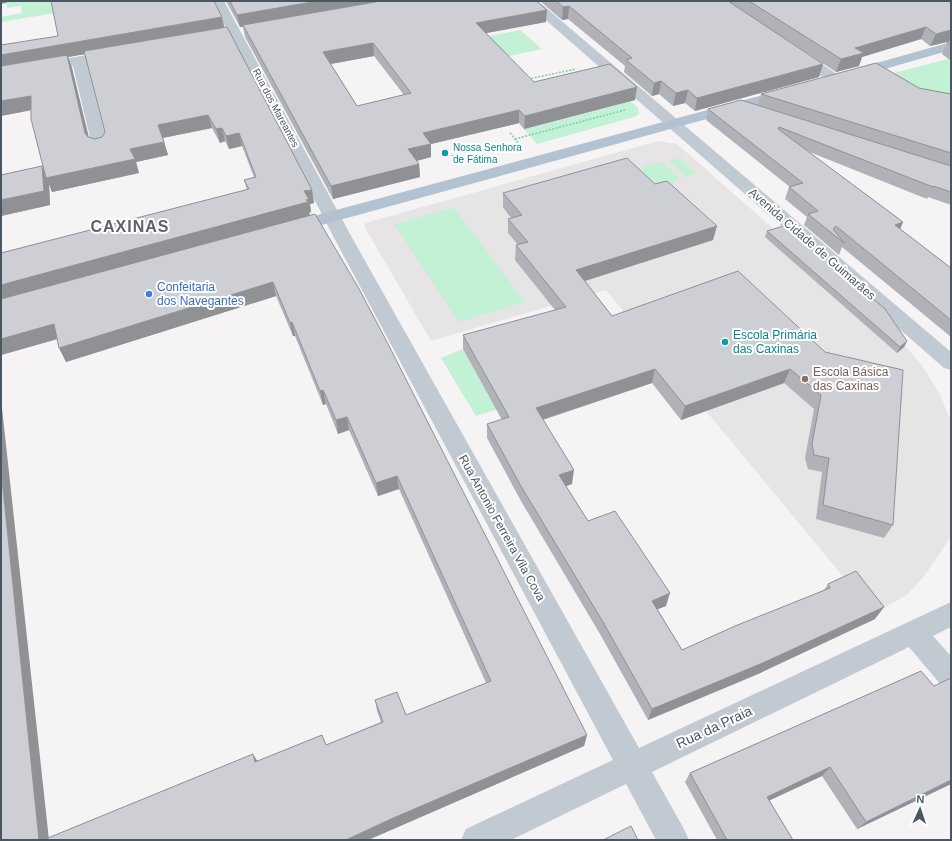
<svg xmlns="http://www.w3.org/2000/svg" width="952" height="841" viewBox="0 0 952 841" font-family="Helvetica,sans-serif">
	<rect width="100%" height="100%" fill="#f5f3f3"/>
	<path fill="#e6e4e5" d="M658,141L677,144L900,340L921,364L939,393L951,421V537L925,575L908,594L874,614L606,290L431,341L364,226L366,223Z"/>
	<path fill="#c3f1d5" d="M6,1H90L55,13L1,22V17L22,13L21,6L7,8Z
		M520,30L542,49L396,80L379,57Z
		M948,59L951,61V107L878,77Z
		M603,77L638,108L639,114L634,117L537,144L524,129L618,105Z
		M679,158L697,174L686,177L669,161Z
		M662,162L679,177L672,185L659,189L639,171L646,166Z
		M454,208L525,302L459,322L394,224Z
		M463,349L488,394L593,380L476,416L441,358Z"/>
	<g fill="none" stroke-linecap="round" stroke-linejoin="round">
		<path stroke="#7ad0a6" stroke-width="1.5" stroke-dasharray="2 1.5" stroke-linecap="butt" d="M528,79L576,69
			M510,133L519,144
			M515,139L625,110"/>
		<path stroke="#7ad0a6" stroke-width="2" stroke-dasharray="2.5 1.5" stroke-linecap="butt" d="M452,155L456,160"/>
		<path fill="#c1cad2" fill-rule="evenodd" d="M212,1H224L350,234L639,748L951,602V627L933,636L951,656V689L941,685L909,647L652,772L684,829L689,840H656L626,784L511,840H461L466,829L613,760L332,234Z
			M524,1H538L951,352V370L944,368Z
			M796,49L801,50L840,76L842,79L840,82L835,83L830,82L791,56L789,53L791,50Z
			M116,50L121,51L123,54L121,57L87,63L108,146L106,149L100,151L94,149L92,146L73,66L1,78V70Z"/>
		<path fill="#b3c2d1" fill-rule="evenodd" d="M951,42V50L853,78L848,77L846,74L848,71Z
			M789,88L794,89L796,92L794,95L296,232L290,233L284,232L281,228L284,224Z"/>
	</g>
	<path fill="#b0b2b7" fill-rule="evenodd" d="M226,1H536L546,22L486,33L534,82L635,100L524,129L519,123L431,144V157L417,161L419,164L420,177L333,199L245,37L243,27H240ZM374,56L404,95L357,106L331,64Z
		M540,1H951V61L942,54L947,42L930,46L921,39L862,57L859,66L836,72L761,23L823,64L819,77L695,111L685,103L673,106L659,94L652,96L624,72L625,66L568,19L562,20Z
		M224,28L312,190L314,203L310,204L311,212L309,213L310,215L587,735L584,746L368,840H1L49,838L253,754L257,761L322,735L326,745L381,722L377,711L375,700L406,715L486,683L399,489L378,496L349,430L338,434L326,404L323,405L295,336H293L276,296L66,362L57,339L1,355V253L247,190L244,180L254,177L242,146L229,149L225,141L220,143L212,128L163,138L168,155L136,162L139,173L52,192L49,184L50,205L1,216V175L44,170L31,110L1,116V45ZM85,54L105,132L102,137L95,139L88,137L72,68L68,57Z
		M919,88L951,94V205L928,197L927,199L807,151L903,222L900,229L951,268V337L842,247L839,255L804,225L807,217L785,199L789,187H790L706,120L708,109L758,105L761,94Z
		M503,193L713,240L585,281L612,316L825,352L893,525L884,538L816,519L822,472L808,469L805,458L814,409L784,383L681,420L652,383L543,420L572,484L566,486L588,521L666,606L657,609L682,650L824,590L828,584L875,619L758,674L648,720L600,634L521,501L487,438V424L502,420L463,349V335L555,310L515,260L516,245H518L508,233V219L511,218L503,207Z
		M767,231L907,341L904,347L897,353L765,237Z
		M921,671L951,784L857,829L822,776L769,800L793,840H717L685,782L690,773Z"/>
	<path fill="#909195" d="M1,1H6L7,3L1,4Z
		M318,1H389L243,25V27H240L237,15Z
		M569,6L568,19L562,20L563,7Z
		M547,10L546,22L476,35V23Z
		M222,17L225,30L68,57L72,68L91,146L1,69V55Z
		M926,27L921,39L862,57L859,66L836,72L841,59L855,48Z
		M951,30V41L930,46L936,34Z
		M373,43L374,56L325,65L323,52Z
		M823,64L819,77L695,111L697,98Z
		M661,81L659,94L652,96L654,83Z
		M637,87L635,100L524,129L525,116Z
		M688,90L685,103L673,106L676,93Z
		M31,96L37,109L1,116V101Z
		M519,110V123L431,144V157L409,163L408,149L423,133Z
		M208,115L212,128L162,138L158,125Z
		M222,128L225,141L220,143L216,129Z
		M239,133L242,146L229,149L226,136Z
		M164,142L168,155L136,162L139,173L52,192L49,184L50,205L1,216V200L42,166L48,178L130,149Z
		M419,164L420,177L333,199L331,186Z
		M312,190L314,203L310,204L311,212L309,213L310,216L1,300V285L304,191Z
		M903,222L898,234L895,225Z
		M717,226L713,240L575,284L576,270Z
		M273,282L276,296L66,362L59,348Z
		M292,322L295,336H293L290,323Z
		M54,324L61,338L1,355V339Z
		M907,341L904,347L897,353L900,347Z
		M655,369L652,383L535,422L536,408Z
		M790,369L784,383L681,420L685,406Z
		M323,390L326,404L323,405L320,391Z
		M1,399L49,840H39L1,469Z
		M347,417L349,430L338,434L336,420Z
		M574,470L572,484L557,489L559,475Z
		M397,476L399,489L378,496L376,483Z
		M670,593L666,606L648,613L652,601Z
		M884,607L875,619L758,674L648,720L652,709Z
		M587,735L584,746L368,840H346L391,819Z
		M253,754L259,764L255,762Z
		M830,767L822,776L760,805L767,797Z
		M951,780V784L857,829L866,822Z"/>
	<path fill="#cdcfd5" stroke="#909195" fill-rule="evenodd" d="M51,1H214L222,17L1,55V45L58,36Z
		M230,1H318L237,15Z
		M381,1H536L547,10L476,23L534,82L610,64L637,87L525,116L519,110L423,133L431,144L408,149L419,164L331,186L243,25ZM373,43L411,93L357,106L323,52Z
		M556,1H728L823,64L697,98L688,90L676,93L661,81L654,83L626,60L632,58L569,6L563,7Z
		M749,1H951V30L936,34L926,27L855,48L864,53L841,59Z
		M227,27L312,190L304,191L309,199L306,200L308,202L1,285V253L249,189L244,180L256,177L239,133L226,136L222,128L216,129L208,115L158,125L164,142L130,149L135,159L46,178L31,119V96L1,101V66L67,55L85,133L88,137L95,139L102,137L105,132L84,51Z
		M951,40V44L947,42Z
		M876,63L919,88L951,94V153L761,94Z
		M741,100L951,166V192L933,186V187L779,127L778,129L903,222L895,225L951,268V320L836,226L833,229L844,243L808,214L818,211L789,187L803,183L708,109Z
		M627,158L655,184L667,181L717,226L576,270L612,316L738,271L825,352L903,370L893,525L823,505L829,458L814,455L812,444L821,395L790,369L685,406L655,369L536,408L574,470L559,475L588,521L615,511L670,593L652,601L682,650L735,626L830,588L828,584L856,571L884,607L765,662L652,709L603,622L522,488L487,424L509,417L463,335L566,307L516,245L528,242L508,219L522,215L503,193Z
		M42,166L44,191L1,200V175Z
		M315,214L358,287L387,342L587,735L391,819L346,840H43L253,754L255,762L322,735L326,745L383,722L375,700L397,692L406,715L491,681L397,476L376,483L347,417L336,420L323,390L320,391L292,322L290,323L273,282L59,348L54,324L1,339V299Z
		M787,225L885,309L907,341L900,347L767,231Z
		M1,469L39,840H1Z
		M921,671L934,686L951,678V780L866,822L830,767L767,797L793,840H727L690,773Z
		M631,826L638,840H603Z"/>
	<g fill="#0f9aa8" stroke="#fff" stroke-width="1.5">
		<circle cx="445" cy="153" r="4"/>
		<circle cx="725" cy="342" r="4"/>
	</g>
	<circle fill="#3f7fe0" stroke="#fff" stroke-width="1.5" cx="149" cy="294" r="4"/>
	<circle fill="#8d6e63" stroke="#fff" stroke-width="1.5" cx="805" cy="379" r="4"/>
	<g text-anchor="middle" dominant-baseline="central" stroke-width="4" stroke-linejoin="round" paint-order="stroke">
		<g font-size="10" fill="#4a5661" stroke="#fff">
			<text transform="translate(276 108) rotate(62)">Rua dos Mareantes</text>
		</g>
		<g font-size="10" fill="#0d838f" stroke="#fff" text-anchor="start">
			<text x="453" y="147">Nossa Senhora<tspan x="453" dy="12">de Fátima</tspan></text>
		</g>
		<g font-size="12" fill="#4a5661" stroke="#fff">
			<text transform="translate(812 244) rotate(41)">Avenida Cidade de Guimarães</text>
			<text transform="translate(502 528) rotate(61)">Rua Antonio Ferreira Vila Cova</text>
		</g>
		<g font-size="12" fill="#366cbe" stroke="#fff" text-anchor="start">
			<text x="157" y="287">Confeitaria<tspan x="157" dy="14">dos Navegantes</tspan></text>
		</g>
		<g font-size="12" fill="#0d838f" stroke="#fff" text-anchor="start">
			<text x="733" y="335">Escola Primária<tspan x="733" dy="14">das Caxinas</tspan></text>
		</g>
		<g font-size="12" fill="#785e54" stroke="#fff" text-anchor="start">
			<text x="813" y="372">Escola Básica<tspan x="813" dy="14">das Caxinas</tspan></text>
		</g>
		<g font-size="14" fill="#4a5661" stroke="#fff">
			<text transform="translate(714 727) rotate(-25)">Rua da Praia</text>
		</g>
		<g font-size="16" font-weight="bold" letter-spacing="1" fill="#5f6368" stroke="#fff">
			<text x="130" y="226">CAXINAS</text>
		</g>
	</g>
	<rect width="952" height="841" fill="none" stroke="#4a5661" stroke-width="4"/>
	<g transform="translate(920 809) rotate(3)" stroke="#ffffff" stroke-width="3" paint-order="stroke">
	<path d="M0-3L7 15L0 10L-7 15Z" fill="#4a5661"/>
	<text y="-6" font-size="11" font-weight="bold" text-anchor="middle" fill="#4a5661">N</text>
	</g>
</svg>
